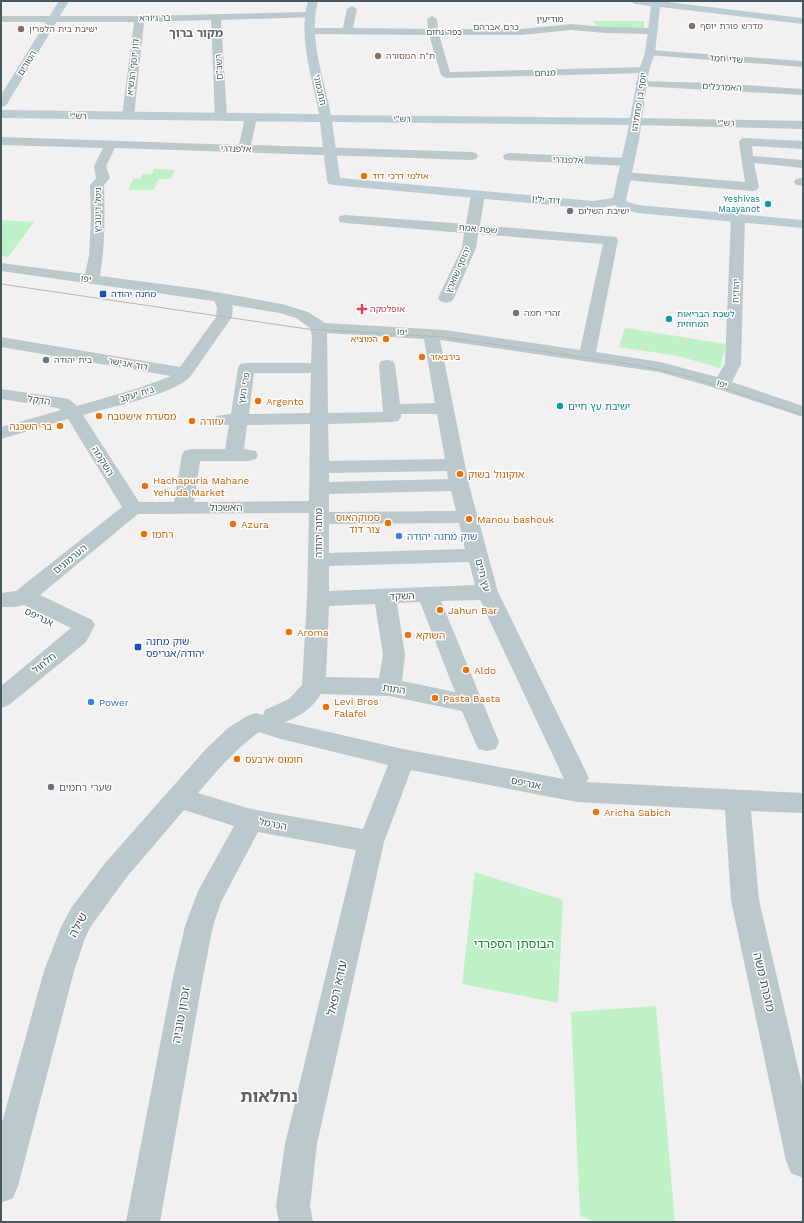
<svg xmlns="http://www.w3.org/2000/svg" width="804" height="1223" viewBox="0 0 804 1223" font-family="'Work Sans','Noto Sans Hebrew',sans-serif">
	<rect width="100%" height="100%" fill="#f3f0f1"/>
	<path fill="#bef1c6" d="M593,21H644V28H597Z
		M154,169L175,170L171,179H158L154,190H128L133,179H140L143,174H152Z
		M1,220L34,222L8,257L1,256Z
		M625,328L726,344L720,368L678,356L619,347Z
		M475,872L563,900L558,1003L462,984Z
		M656,1006L675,1222H595L580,1216L571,1012Z"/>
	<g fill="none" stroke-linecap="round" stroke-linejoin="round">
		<path fill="#bbc9cd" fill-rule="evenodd" d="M352,6L357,9L353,28L428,29L427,19L432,16L437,19L438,29H522L571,24L605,27L651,28L656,31L651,34L605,33L571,30L522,35H439L450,72L644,67L649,70L644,73L446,78L441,75L429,35L309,34L304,31L309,28H343L347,9Z
			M310,12L315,15L313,17L221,20L227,117L225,120H217L215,117L211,20L144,22L134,116L132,119H124L122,116L134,22H1V16H139Z
			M650,50L803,61V67L646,55L645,53Z
			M641,81L714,83L803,89V95L637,86L635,84L637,82Z
			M251,113L255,114L257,117L251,145L472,152L476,153L478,156L476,159L472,160L115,148L106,166L110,178L104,185C105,216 105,246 100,276L199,289L282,304L308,312L325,323L445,330L580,350L603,244L478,234L476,248L454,298L452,301L446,303L440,301L438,298L462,248L464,233L345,223L340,222L338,219L340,216L345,215L466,224L471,194L473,191H483L485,194L480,225L616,237L618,240L596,352L660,362L717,377L725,364L731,218L733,215L738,214L743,215L745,218L741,364L732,382L803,406V417L709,386L659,372L440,340L469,485L498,592L589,778L586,782L803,793V813L751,811L759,900L803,1089V1178L791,1173L786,1161L731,900L725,810L577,802L411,770L384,842L317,1144L310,1206L313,1222H279L276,1206L285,1144L356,850L258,832L221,902L213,926L203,977L160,1222H126L173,977L185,926L198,891L234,826L184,810L126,878L91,926L85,938L74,971L18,1186L13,1198L1,1203V1126L44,971L61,927L71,908L106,862L205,750L228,728L247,716L256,713L263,715L265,710L289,699L302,685L307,599L309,513L138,514L40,595L92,620L95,625L86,642L9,705L1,708V686L71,628L24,605L15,607H1V593L16,591L122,507L68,419L1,439V427L61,410L58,408L1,399V389L63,398L69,399L77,406L139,388L171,376L1,347V337L180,367L216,317L217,307L214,301L199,299L1,271V263L85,274L89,256L91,216L90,185L96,178L94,166L103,148L1,145V137L239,145L245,117L247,114ZM231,305L280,313L296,318L310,328L312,337L311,363H246L240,364L238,368L231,414L216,416L213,420L216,424L229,425L225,449H191L184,451L182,455L174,502H139L83,415C110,407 172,395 190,377L232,317L233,307ZM327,333L424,339L435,403L400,404L395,365L393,361L387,360L381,361L379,365L383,412L328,413ZM254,373H311L310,413L249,414ZM401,414H437L445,459L329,461L328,424L392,422L398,421L401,417ZM310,424L309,501L194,502L200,461H249L256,459L258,455L256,451L244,449L247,425ZM447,471L448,479L329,482V473ZM451,491L456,511L329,512V494ZM459,523L465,549L329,553V524ZM469,562L475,585L329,591V566ZM480,600L564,779L403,749L285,722C300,716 312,709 321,694L389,696L462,711L478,749L487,751L496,749L499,742L441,601ZM420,602L455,692L402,681L405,655L397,603ZM375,604L383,655L379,678L326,677L329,606ZM259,732L281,739L388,765L363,829L251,809L198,793C217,771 235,749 259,732Z
			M636,118L803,121V129L632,125L630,122L632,119Z
			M745,138L803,141V149L752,146L753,156L803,160V168L754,163L759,187L757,190L752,191L624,180L619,179L617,176L619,173L624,172L745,182L739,142L741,139Z
			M509,153L627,158L632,159L633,162L632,165L627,166L505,160L503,157L505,154Z
			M801,178H803V186L796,185L794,182L796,179Z"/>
		<path fill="#bbccd2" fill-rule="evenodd" d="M59,1H69L7,104L5,106L1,107V95Z
			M308,1H318C308,39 324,77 331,115L630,118L639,70L645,53L651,6L635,4L630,1H659L803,18V24L660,7L655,53L649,70L639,140L626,200L628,202L638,205L803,220V228L637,213L618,208L616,205L593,209L334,185L329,184L327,181L320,122L1,118V110L319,114C312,77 298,38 308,1ZM332,122L629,125L613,198L593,201L340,178Z"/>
		<path stroke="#b2b7ba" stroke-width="1" d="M1,284L307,329L444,337L641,366L691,377L803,415"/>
	</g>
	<g fill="#8d6e63" stroke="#fff" stroke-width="1.5">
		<circle cx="692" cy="26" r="4"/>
		<circle cx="21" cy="29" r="4"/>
		<circle cx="378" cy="56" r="4"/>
	</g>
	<g fill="#e8710a" stroke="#fff" stroke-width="1.5">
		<circle cx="364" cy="176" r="4"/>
		<circle cx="386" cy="339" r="4"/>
		<circle cx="422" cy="357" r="4"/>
		<circle cx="258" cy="401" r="4"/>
		<circle cx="99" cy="416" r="4"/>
		<circle cx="192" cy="421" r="4"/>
		<circle cx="60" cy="426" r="4"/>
		<circle cx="460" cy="474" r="4"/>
		<circle cx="145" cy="486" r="4"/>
		<circle cx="469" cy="519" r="4"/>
		<circle cx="388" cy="523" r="4"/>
		<circle cx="233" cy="524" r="4"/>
		<circle cx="144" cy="534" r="4"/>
		<circle cx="440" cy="610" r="4"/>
		<circle cx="289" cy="632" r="4"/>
		<circle cx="408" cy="635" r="4"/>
		<circle cx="466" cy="670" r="4"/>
		<circle cx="435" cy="698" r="4"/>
		<circle cx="326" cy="707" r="4"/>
		<circle cx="237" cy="759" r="4"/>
		<circle cx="596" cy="812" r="4"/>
	</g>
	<g fill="#0f9aa8" stroke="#fff" stroke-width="1.5">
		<circle cx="768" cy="204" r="4"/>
		<circle cx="669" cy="319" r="4"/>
		<circle cx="560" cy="406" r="4"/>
	</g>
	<g fill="#6b7280" stroke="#fff" stroke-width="1.5">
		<circle cx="570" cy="211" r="4"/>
		<circle cx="516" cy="313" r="4"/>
		<circle cx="46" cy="360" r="4"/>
		<circle cx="51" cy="787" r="4"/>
	</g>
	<g fill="#1a4fb4" stroke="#fff" stroke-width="1.5">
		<rect x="99" y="290" width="8" height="8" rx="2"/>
		<rect x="134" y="643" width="8" height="8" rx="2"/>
	</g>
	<path fill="#e0444e" stroke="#fff" stroke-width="1.5" d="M360 303h4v4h4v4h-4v4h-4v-4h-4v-4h4z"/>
	<g fill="#3f7fe0" stroke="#fff" stroke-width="1.5">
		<circle cx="399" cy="536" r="4"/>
		<circle cx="91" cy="702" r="4"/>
	</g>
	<g text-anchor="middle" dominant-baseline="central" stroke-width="3" stroke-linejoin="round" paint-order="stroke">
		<g font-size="9" fill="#47595e" stroke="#fff">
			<text transform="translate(155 18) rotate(-1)">בר גיורא</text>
			<text x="550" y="19">מודיעין</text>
			<text x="444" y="32">כפר נחום</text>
			<text transform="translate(726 59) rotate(4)">שדי חמד</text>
			<text transform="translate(27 63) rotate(-58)">הטורים</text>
			<text transform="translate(133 67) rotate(-84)">דון יוסף הנשיא</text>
			<text transform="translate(219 67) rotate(-93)">רשב"ם</text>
			<text transform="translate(545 73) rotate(-2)">מנחם</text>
			<text transform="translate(722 87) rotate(3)">האמרכלים</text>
			<text transform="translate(320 90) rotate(78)">תחכמוני</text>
			<text transform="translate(639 102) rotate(-81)">יוסף בן מתתיהו</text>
			<text transform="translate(78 116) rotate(1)">רש"י</text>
			<text transform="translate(402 119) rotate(1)">רש"י</text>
			<text transform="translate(726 123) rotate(1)">רש"י</text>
			<text transform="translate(236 149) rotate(1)">אלפנדרי</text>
			<text transform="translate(568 160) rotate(2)">אלפנדרי</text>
			<text transform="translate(546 200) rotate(5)">דוד ילין</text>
			<text transform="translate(98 210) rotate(-89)">גיטל דינוביץ</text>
			<text transform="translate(478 229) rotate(5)">שפת אמת</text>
			<text transform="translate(458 270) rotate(-66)">יהוסף שוארץ</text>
			<text transform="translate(86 279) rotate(8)">יפו</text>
			<text transform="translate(736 291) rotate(-88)">יהודית</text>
			<text transform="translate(402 332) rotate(2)">יפו</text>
			<text transform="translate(128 364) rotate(10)">דוד אבישר</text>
			<text transform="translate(722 384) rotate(18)">יפו</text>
			<text transform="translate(244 388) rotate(-80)">פרי העץ</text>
			<text transform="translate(137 394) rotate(-17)">בית יעקב</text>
		</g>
		<g font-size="9" fill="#785e54" stroke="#fff" text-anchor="start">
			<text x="700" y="26">מדרש פורת יוסף</text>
			<text x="29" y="29">ישיבת בית הלפרין</text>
			<text x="386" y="56">ת"ת המסורה</text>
		</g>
		<g font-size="9" fill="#5c6265" stroke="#fff">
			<text x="496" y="27">כרם אברהם</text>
		</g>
		<g font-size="9" fill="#c56008" stroke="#fff" text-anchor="start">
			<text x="372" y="176">אולמי דרכי דוד</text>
			<text x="378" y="339" text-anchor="end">המוציא</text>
			<text x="430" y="357">בירבאזר</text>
		</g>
		<g font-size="9" fill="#0d838f" stroke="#fff" text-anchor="end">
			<text x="760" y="199">Yeshivas<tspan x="760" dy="10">Maayanot</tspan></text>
			<text x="677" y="314" text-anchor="start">לשכת הבריאות<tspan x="677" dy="10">המחוזית</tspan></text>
		</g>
		<g font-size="9" fill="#5b616d" stroke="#fff" text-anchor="start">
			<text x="578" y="211">ישיבת השלום</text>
			<text x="524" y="313">זהרי חמה</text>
			<text x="54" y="360">בית יהודה</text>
		</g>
		<g font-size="9" fill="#164399" stroke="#fff" text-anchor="start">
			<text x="111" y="294">מחנה יהודה</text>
		</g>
		<g font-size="9" fill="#be3a42" stroke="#fff" text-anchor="start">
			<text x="370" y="309">אופלטקה</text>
		</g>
		<g font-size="10" fill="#47595e" stroke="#fff">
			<text transform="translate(39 400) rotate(9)">הדקל</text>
			<text transform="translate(103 461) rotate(58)">השקמה</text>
			<text x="226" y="507">האשכול</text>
			<text transform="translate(318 533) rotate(-90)">מחנה יהודה</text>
			<text transform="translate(70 559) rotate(-39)">הערמונים</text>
			<text transform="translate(483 575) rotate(75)">עץ חיים</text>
			<text transform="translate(402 596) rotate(-2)">השקד</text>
			<text transform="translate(39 617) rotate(26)">אגריפס</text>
			<text transform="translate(44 663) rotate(-39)">חלחול</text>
			<text transform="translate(394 689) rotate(8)">התות</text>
			<text transform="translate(526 783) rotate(11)">אגריפס</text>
			<text transform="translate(273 824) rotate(11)">הכרמל</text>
		</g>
		<g font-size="10" fill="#c56008" stroke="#fff" text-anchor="start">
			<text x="266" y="401">Argento</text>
			<text x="107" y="416">מסעדת אישטבח</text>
			<text x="200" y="421">עזורה</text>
			<text x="52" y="426" text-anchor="end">בר השכנה</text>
			<text x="468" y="474">אוקונול בשוק</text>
			<text x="153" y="480">Hachapuria Mahane<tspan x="153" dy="12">Yehuda Market</tspan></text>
			<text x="380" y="517" text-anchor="end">סמוקהאוס<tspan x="380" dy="12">צור דוד</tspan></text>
			<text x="477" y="519">Manou bashouk</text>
			<text x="241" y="524">Azura</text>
			<text x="152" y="534">רחמו</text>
			<text x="448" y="610">Jahun Bar</text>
			<text x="297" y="632">Aroma</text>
			<text x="416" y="635">השוקא</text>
			<text x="474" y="670">Aldo</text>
			<text x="443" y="698">Pasta Basta</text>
			<text x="334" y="701">Levi Bros<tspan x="334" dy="12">Falafel</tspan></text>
			<text x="245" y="759">חומוס ארבעס</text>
			<text x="604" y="812">Aricha Sabich</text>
		</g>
		<g font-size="10" fill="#0d838f" stroke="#fff" text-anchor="start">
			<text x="568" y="406">ישיבת עץ חיים</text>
		</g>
		<g font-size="10" fill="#366cbe" stroke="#fff" text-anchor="start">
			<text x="407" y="536">שוק מחנה יהודה</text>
			<text x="99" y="702">Power</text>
		</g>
		<g font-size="10" fill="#164399" stroke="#fff" text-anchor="start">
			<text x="146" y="641">שוק מחנה<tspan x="146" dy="12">יהודה/אגריפס</tspan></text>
		</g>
		<g font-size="10" fill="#5b616d" stroke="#fff" text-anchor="start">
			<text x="59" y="787">שערי רחמים</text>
		</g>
		<g font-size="12" font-weight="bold" fill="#5c6265" stroke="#fff">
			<text x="196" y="33">מקור ברוך</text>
		</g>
		<g font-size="12" fill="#47595e" stroke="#fff">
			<text transform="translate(78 925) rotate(-62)">שילה</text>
			<text transform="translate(764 982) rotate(77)">מזכרת משה</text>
			<text transform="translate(337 988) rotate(-77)">עזרא רפאל</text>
			<text transform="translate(181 1015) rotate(-80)">זכרון טוביה</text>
		</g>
		<g font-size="12" fill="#158332" stroke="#fff">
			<text x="514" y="944">הבוסתן הספרדי</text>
		</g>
		<g font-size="17" font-weight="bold" fill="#5c6265" stroke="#fff">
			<text x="269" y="1096">נחלאות</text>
		</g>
	</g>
	<rect width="804" height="1223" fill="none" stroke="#47595e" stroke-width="4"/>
</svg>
